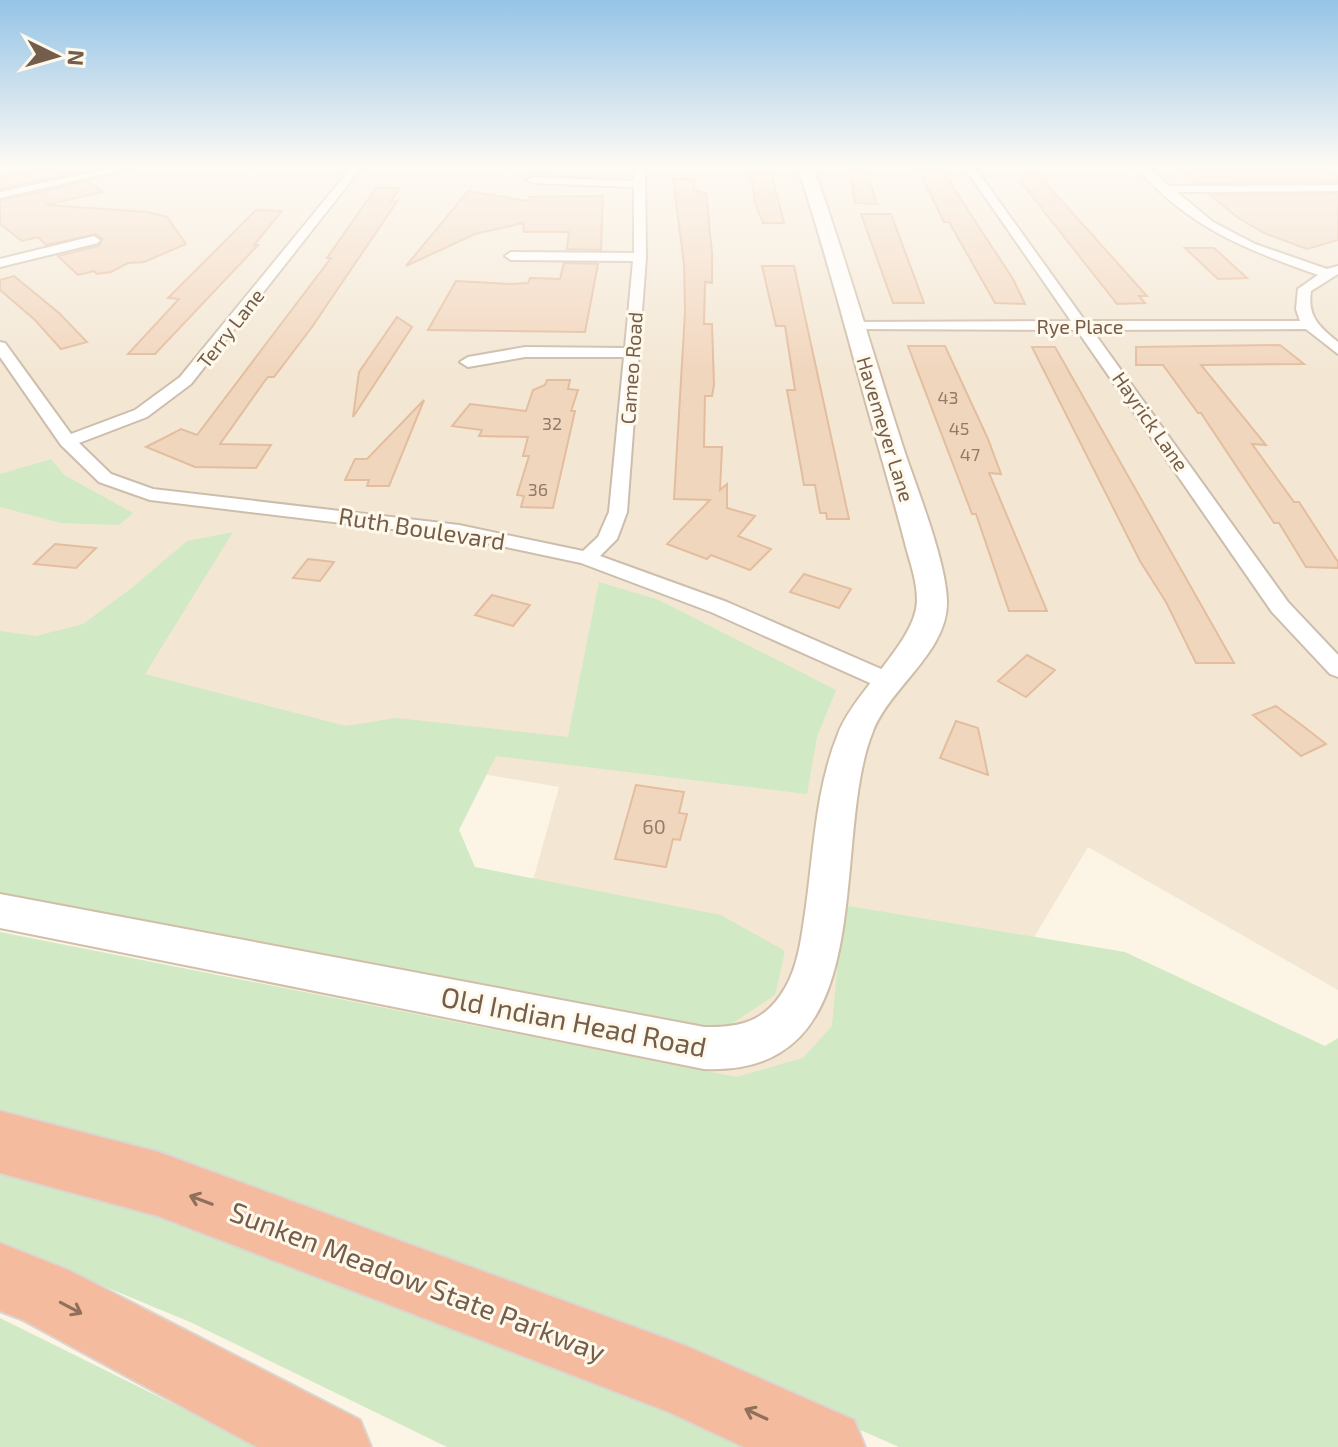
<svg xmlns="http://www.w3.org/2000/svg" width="1338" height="1447" viewBox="0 0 1338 1447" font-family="'Exo 2',sans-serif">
	<rect width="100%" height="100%" fill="#fcf5e6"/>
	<path fill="#f3e7d4" d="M0,168H1338V990L1088,847L905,1154L478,1077L559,787L0,692Z"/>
	<path fill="#d1e9c4" d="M51,459L64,475L133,513L119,525L61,523L0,507V474Z
		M233,532L145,674L346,726L396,718L568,737L599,582L659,600L836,690L817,737L807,794L496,756L459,830L475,867L721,915L785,951L775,995L722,1030L634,1020L0,897V631L36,636L83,624L133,587L187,541Z
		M843,905L1125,952L1325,1046L1338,1038V1447H899L647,1336L134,1146L0,1109V932L736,1077L803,1058L832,1026Z
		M0,1161L355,1277L749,1447H447L190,1322L0,1243Z
		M0,1318L260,1447H0Z"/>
	<path fill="#f1d6be" stroke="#e3bd9e" stroke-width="2" d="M48,168H69L76,173L0,189V178Z
		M849,168H866L877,204L855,203Z
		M1313,168L1327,170L1338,177V182L1195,183L1179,169Z
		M918,169H941L1013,279L1025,304L995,303L949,222H944Z
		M1034,170L1147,296H1139L1145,303L1117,304L1020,181Z
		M751,172H771L784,223H763L755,203Z
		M673,179H694V190L706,193L712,253V283L705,282L704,324H712L714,385L712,396H705L704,447H722L720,490L727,484V508L755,516L738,536L771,549L750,570L711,555L707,559L667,544L710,500L674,499L685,312L684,264Z
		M88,181L103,192L46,205L148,212L167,217L186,244L144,262L128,263L111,272L97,274L94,271L78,275L58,256L99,246L103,239L96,234L46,245L38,237L22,241L0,224V201Z
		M376,188H399L390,204L398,200L312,327L274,377H268L264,382L220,444L271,445L256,468L195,467L146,447L181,429L197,435L331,258H327Z
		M468,191L528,201L529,197L603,196L601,250L567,249L569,232H524L523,223L475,234L406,266Z
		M1338,194V240L1307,249L1264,233L1237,217L1210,195Z
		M256,210L282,211L254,245H258L155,354H128L179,299L168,298Z
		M861,214H891L924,303H893Z
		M1185,248H1214L1247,278L1218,279Z
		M564,263L598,264L585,332L428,330L456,281L511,284L528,283L530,278L560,279Z
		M762,266H794L849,519H827L826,513H820L815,485H804L787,390H795L785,326H776Z
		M14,276L59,313L87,342L61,349L35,320L0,290V280Z
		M397,317L412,327L353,417L359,372Z
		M1280,345L1304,364L1201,365L1266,445L1252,444L1294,502H1299L1338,562V568L1306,567L1279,523H1274L1201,413H1198L1163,365H1136V347Z
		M908,346H945L988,439L1001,474L989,473L1047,611H1009L976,514H972Z
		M1032,347H1055L1234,663H1196L1166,602L1140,561Z
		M547,380H570L568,389L578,390L571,411H575L553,508L521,507L524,496L517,495L529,456H523L528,437L479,436L482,430L452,426L470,404L526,411L533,390L545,385Z
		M424,400L389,486H367L369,480H345L355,459H367Z
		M55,544L96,548L76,568L34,564Z
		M308,559L334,562L320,581L293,578Z
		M804,574L851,589L839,608L790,592Z
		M492,595L530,605L513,626L475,615Z
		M1027,655L1055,670L1026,697L998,681Z
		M1276,706L1303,726L1326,744L1301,756L1253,715Z
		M956,721L978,728L988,775L940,758Z
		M636,785L684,792L679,813L687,814L680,840L673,839L666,867L615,859Z"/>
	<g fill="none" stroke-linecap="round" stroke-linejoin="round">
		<defs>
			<path id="street" d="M112,168H131L0,198V192Z
				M351,168H361L191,384L147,417L79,443L111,474L153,489L459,525L583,551L598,537L609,512L624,357H525L468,367L460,362L468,357L525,347L625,348L633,261L511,260L505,256L511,252L634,253V187L533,183L527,180L533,177L634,181L635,168H645L646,257L627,512L617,539L600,556L727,602L895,675L898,681L895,687H879L711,612L581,563L459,537L150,500L99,482L61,445L0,357V342L5,343L71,434L135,410L180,377Z
				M965,168H975L1085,321H1300L1296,309L1298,289L1318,275C1247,250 1188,227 1137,168H1148L1169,186L1338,185V191L1177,192L1213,222L1255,244L1327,269L1338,266V274L1311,291C1307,316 1319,327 1338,342V354L1306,329L1092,330L1288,602L1338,655V677L1330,674L1272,612L1077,330L849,329L847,326L854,322L1071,321Z
				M94,236L100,240L98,243L0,267V259Z"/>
			<path id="secondary" d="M798,168H814L825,201C853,283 877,367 904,450C917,489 946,561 947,601C948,652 891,686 873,731C828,842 887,1077 704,1069L0,928V894L704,1027C741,1028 766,1021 785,988C799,965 802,932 806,906C814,848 816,788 838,734C855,690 917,641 917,600C917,582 911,565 906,547C897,512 887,477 877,442C851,351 828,258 798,168Z"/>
			<path id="highway" d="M0,1111L158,1152L686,1346L854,1420L865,1447H744L669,1412L158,1216L0,1173Z
				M0,1243L68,1270L360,1420L371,1447H257L23,1320L0,1311Z"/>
		</defs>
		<use href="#street" stroke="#cdbdac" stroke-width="4"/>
		<use href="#secondary" stroke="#d0bea9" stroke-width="4"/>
		<use href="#highway" stroke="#dbd5d0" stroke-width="4"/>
		<use href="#street" fill="#fff" fill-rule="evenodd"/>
		<use href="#secondary" fill="#fff" fill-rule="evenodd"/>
		<use href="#highway" fill="#f5bb9e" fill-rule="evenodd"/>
	</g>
	<defs><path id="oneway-shaft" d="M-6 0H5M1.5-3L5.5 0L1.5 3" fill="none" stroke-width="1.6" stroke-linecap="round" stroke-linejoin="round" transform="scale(2)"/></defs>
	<g stroke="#8f705c">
		<use href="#oneway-shaft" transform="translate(201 1200) rotate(-159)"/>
		<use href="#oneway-shaft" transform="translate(71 1308) rotate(28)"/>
		<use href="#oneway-shaft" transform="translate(756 1414) rotate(-155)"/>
	</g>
	<linearGradient id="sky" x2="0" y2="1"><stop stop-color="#95c4e7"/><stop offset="0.45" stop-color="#fefaf4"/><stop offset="1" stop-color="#fefaf4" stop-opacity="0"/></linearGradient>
	<rect width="1338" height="370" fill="url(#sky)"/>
	<g text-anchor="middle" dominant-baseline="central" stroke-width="6" stroke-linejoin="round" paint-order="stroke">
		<g font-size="18" fill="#947b68">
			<text x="948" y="397">43</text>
			<text x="552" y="423">32</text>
			<text x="959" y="428">45</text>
			<text x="970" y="454">47</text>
			<text x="538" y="489">36</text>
		</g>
		<g font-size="20" fill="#755d4b" stroke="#fff9ec">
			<text x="1080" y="326">Rye Place</text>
			<text transform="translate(230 328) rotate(-52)">Terry Lane</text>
			<text transform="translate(631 368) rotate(-86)">Cameo Road</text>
			<text transform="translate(1151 421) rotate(55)">Hayrick Lane</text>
			<text transform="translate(886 429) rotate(73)">Havemeyer Lane</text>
		</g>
		<g font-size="20" fill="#947b68">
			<text x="654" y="826">60</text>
		</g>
		<g font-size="24" fill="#755d4b" stroke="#fff9ec">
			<text transform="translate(422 528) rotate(9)">Ruth Boulevard</text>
		</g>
		<g font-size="28" fill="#755d4b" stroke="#fff9ec">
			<text transform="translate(574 1021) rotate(11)">Old Indian Head Road</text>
			<text transform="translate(418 1281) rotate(21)">Sunken Meadow State Parkway</text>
		</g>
	</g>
	<g transform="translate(56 56) rotate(95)" stroke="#fff9ec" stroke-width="6" paint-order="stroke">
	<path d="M0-6L14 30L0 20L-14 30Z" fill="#755d4b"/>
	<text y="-12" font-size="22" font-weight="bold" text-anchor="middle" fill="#755d4b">N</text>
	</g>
</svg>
